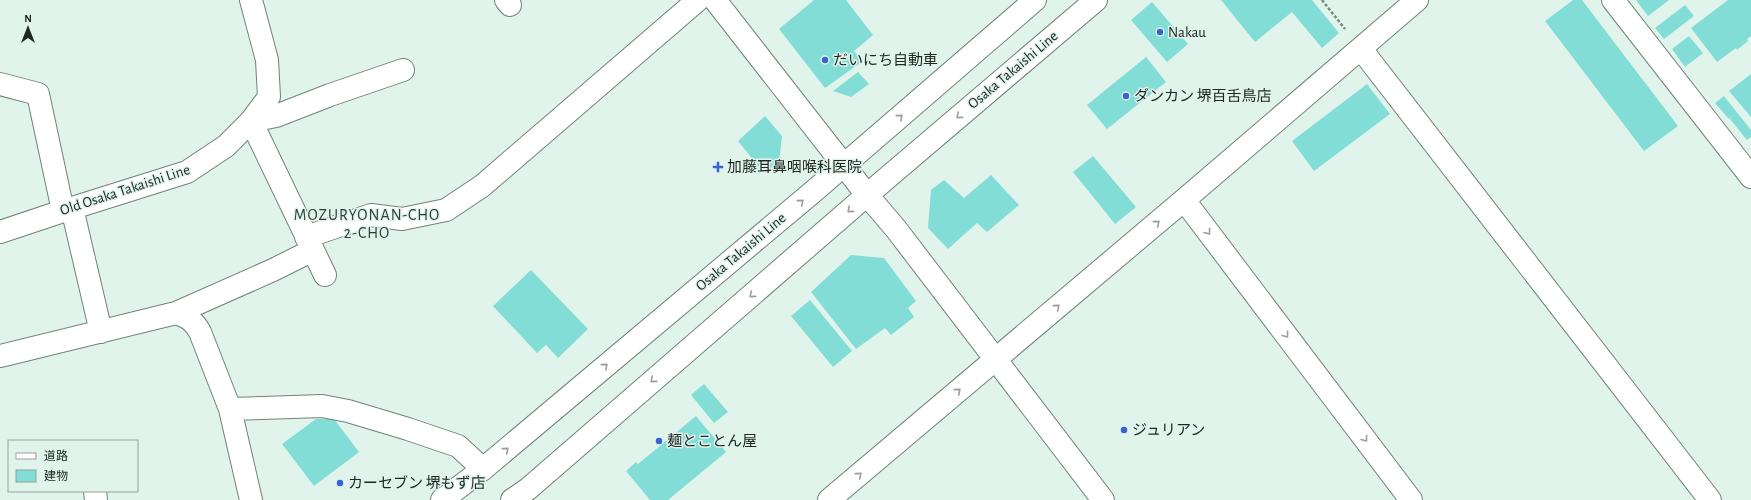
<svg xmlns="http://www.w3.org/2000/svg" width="1751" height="500" viewBox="0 0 1751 500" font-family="'Alegreya Sans','Noto Sans JP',sans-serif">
	<rect width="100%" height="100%" fill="#e0f4ec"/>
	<path fill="#83ddd7" d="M814,0H846L873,35L854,51L863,61L825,88L779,29Z
		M1221,0H1312L1339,33L1322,48L1292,12L1255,42Z
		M1573,0H1582L1678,126L1644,151L1545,21Z
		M1636,0H1669L1648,16Z
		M1728,0H1751V36L1747,39L1748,41L1737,50L1736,48L1717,62L1691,28Z
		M1152,2L1188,44L1167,62L1131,20Z
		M1685,5L1694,16L1664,39L1655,28Z
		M1689,36L1703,53L1685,67L1672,49Z
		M1146,57L1166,82L1107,129L1087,105Z
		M858,72L869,84L851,97L833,91Z
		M1751,74V117L1729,91Z
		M1367,84L1390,114L1314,171L1292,141Z
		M1724,96L1751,130V137L1747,140L1730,119L1734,115L1729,119L1715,103Z
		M765,116L782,136L779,163L763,172L738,141Z
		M1093,156L1136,207L1115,224L1073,172Z
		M991,175L1019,205L987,232L977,223L948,249L928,228L931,190L944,180L964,198Z
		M851,255L884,258L916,301L908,308L914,317L891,335L885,328L856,349L811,292Z
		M531,270L588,329L558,358L546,345L537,353L493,306Z
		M810,300L852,351L833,367L791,316Z
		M704,384L728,412L714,423L691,395Z
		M696,416L726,452L668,500H650L626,471L636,462L638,464Z
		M316,419H334L359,452L314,486L282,444Z"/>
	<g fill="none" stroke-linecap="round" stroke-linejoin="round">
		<defs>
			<path id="minor" d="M506,0L510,5
				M715,0L867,195L896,229L1103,500
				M1613,0L1751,177
				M1361,49L1710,500
				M0,84L38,94L63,211
				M1184,200L1411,500
				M72,208L101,332
				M306,237L371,215L402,219L446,210L482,186L698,0
				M325,275L251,121L276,116L330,95L403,70
				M176,313L273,270L313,250
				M0,356L176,313C188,317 194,321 200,332L230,409L322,406L348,411L408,429L458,446L483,469
				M230,409L251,500
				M95,491L96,500
				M829,500L1184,200L1417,0"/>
			<path id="major" d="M0,232L63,211L187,172L226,146L251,121L269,97L267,60L251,0
				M442,500L483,469L814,191L1035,0
				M512,500L528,489L867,195L1096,0"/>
		</defs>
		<use href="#minor" stroke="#6f827b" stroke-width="24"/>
		<use href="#major" stroke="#6f827b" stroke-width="24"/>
		<path stroke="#7a8882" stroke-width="2.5" stroke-dasharray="3 2" stroke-linecap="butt" d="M1322,0L1345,29"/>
		<use href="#minor" stroke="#fff" stroke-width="22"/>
		<use href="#major" stroke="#fff" stroke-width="22"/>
	</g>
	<defs><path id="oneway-chevron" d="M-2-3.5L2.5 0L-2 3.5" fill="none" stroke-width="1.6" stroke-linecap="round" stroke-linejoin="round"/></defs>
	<g stroke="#9b9e9d">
		<use href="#oneway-chevron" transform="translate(959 116) rotate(140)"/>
		<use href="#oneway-chevron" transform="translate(900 117) rotate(-41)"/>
		<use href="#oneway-chevron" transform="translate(801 202) rotate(-40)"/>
		<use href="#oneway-chevron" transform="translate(850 210) rotate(139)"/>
		<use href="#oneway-chevron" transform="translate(1157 223) rotate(-40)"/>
		<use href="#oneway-chevron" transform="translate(1208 232) rotate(53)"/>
		<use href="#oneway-chevron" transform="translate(752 295) rotate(139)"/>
		<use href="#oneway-chevron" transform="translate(1057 307) rotate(-40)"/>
		<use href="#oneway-chevron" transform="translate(1286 335) rotate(53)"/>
		<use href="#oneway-chevron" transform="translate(605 366) rotate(-40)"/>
		<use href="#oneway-chevron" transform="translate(653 380) rotate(139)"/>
		<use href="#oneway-chevron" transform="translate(958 391) rotate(-40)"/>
		<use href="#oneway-chevron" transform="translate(1365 439) rotate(53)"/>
		<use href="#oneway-chevron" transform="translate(506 450) rotate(-40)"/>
		<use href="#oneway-chevron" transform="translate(859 475) rotate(-40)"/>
	</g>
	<g fill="#3763d3" stroke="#e0f4ec" stroke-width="1.5">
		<circle cx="1160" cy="32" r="4"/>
		<circle cx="825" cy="60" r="4"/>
		<circle cx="1126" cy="96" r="4"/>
		<path d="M716 161h4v4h4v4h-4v4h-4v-4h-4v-4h4z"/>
		<circle cx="1124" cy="430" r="4"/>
		<circle cx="659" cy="441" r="4"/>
		<circle cx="340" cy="483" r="4"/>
	</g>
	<g text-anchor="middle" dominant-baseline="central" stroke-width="3" stroke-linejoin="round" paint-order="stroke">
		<g font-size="15" fill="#202825" stroke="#e0f4ec" text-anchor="start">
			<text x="1168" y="32">Nakau</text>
			<text x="833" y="60">だいにち自動車</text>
			<text x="1134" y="96">ダンカン 堺百舌鳥店</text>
			<text x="727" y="167">加藤耳鼻咽喉科医院</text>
			<text x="1132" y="430">ジュリアン</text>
			<text x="667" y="441">麺とことん屋</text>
			<text x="348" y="483">カーセブン 堺もず店</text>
		</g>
		<g font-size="15" fill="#202825" stroke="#e0f4ec">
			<text transform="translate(1013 70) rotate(-40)">Osaka Takaishi Line</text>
			<text transform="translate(125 190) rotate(-18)">Old Osaka Takaishi Line</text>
			<text transform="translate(741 252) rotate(-40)">Osaka Takaishi Line</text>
		</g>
		<g font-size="16" letter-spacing="1" fill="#2d3e38" stroke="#e0f4ec">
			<text x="367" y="215">MOZURYONAN-CHO<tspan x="367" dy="18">2-CHO</tspan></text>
		</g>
	</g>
	<rect x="8" y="440" width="130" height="52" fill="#e0f4ec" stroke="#93a29c"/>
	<rect x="16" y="453" width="20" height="6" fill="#ffffff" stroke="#93a29c"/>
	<text x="44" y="460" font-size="12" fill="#202825">道路</text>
	<rect x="16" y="470" width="20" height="12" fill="#83ddd7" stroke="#93a29c"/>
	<text x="44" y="480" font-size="12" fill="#202825">建物</text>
	<g transform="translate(28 28)" stroke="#e0f4ec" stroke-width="3" paint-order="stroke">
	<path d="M0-3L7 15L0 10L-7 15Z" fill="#202825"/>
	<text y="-6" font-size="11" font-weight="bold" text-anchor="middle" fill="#202825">N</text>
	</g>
</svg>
